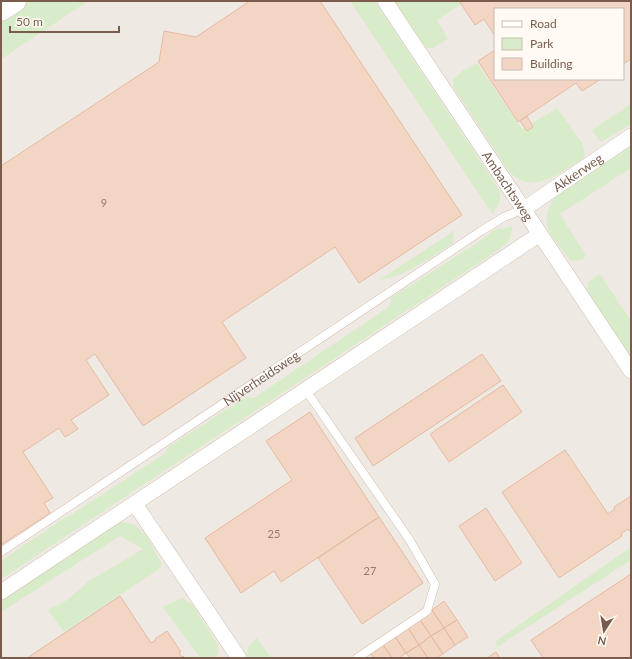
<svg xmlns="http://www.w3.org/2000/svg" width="632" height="659" viewBox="0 0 632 659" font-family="Lato,sans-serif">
	<rect width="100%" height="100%" fill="#fdf6ec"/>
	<path fill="#efe9e4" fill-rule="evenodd" d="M1,1H631V658H1ZM495,9H623V79H495Z"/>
	<path fill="#d8ecc9" d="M29,1H88L1,59V20Z
		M350,1H375L500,191V200L493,215Z
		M394,1H466L437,20L448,39L433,48H425Z
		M477,63L522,129L557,108L582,143L585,152L583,159C564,170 541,190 519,179C515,178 512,174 509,171L453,87V80L462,71Z
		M631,104V124L601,142L592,130Z
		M631,146V168L560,214L586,256L581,260L571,261C553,239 535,224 556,196Z
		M513,226L509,241L500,249L1,579V561L61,520L66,518L166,453L167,448L246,397L254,398L390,306L391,298L480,241L494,230Z
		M454,231L453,243C430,258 407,276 379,280Z
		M600,274L631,321V358L588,292L587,288L588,282Z
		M120,522L134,524L146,535L162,564L158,570L64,632L48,610L67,600L89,581L143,549L120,536L1,612V599Z
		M631,547V560L497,647L496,641Z
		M182,598L192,604L218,645V655L213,658H200L163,607Z
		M257,638L271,658H249L247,655L248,647Z"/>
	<path fill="#f3d5c3" stroke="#e6bba3" d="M250,1H320L462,215L359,283L335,247L222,322L246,358L143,426L95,354L86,360L109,395L71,420L78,429L65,437L59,428L23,452L53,498L44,503L50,513L1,545V166L159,62L164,31L196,37Z
		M459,1H631V59L623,64V9H495V36L484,19L475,25Z
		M495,50V79H601L582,91L576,83L518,122L478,61Z
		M527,116L533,127L527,131L520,121Z
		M482,354L501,381L373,466L355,438Z
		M503,385L522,412L449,462L430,434Z
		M310,412L379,517L281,582L274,571L241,593L205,538L292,480L266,441Z
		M565,450L608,514L615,509L614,507L631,496V530L629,531L628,529L621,534L622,536L559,578L502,492Z
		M486,508L522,563L495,581L459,526Z
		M379,517L423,583L362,624L318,558Z
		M631,574V658H543L531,640Z
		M120,596L151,643L156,640L155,639L167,631L181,652L179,653L182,657L183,656L185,658H27Z
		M444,601L457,620L444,628L432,610Z
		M432,610L444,628L431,636L419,618Z
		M419,618L431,636L419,645L407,626Z
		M457,620L468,637L455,645L444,628Z
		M407,626L419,645L406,653L394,635Z
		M444,628L455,645L443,654L431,636Z
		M394,635L406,653L399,658H392L382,643Z
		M431,636L443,654L436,658H428L419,645Z
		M382,643L392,658H374L369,652Z
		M419,645L428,658H410L406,653Z
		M496,652L500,658H487Z"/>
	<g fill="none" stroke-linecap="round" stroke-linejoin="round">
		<defs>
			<g id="lane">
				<path d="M305,389L409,539L435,584L427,611L357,658"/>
				<path id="s1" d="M1,552L481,231L504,217L524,209"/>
			</g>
			<g id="street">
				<path id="s2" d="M385,1L631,371"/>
				<path id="s3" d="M524,209L631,136"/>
				<path d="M135,504L239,658"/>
				<path d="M1,592L540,234"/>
			</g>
			<path id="secondary" d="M1,10L15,1"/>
		</defs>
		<use href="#lane" stroke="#d1beb0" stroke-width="9"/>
		<use href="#street" stroke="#d1beb0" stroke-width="16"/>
		<use href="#secondary" stroke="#d6c0b0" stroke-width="23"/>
		<use href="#lane" stroke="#fff" stroke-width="8"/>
		<use href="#street" stroke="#fff" stroke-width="15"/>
		<use href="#secondary" stroke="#fff" stroke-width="22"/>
	</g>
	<g text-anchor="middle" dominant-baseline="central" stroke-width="3.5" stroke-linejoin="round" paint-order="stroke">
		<g font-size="11" fill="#987a6a">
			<text x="104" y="202">9</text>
			<text x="274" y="533">25</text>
			<text x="370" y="570">27</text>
		</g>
		<g font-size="13" fill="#7a5c4d" stroke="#fffaf3">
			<text stroke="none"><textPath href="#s3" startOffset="65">Akkerweg</textPath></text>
			<text stroke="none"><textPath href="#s2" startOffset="222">Ambachtsweg</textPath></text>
			<text stroke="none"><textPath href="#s1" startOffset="313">Nijverheidsweg</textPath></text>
		</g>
	</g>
	<rect width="632" height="659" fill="none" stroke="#7a5c4d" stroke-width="4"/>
	<rect x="494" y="8" width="130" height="72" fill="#fffaf3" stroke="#cabbb1"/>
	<rect x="502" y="21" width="20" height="6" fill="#ffffff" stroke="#cabbb1"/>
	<text x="530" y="28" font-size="12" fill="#7a5c4d">Road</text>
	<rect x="502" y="38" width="20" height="12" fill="#d8ecc9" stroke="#cabbb1"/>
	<text x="530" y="48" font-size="12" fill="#7a5c4d">Park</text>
	<rect x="502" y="58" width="20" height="12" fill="#f3d5c3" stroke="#cabbb1"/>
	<text x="530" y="68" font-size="12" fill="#7a5c4d">Building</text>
	<g transform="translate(604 631) rotate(192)" stroke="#fffaf3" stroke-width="3" paint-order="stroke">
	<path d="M0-3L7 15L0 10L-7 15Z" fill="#7a5c4d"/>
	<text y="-6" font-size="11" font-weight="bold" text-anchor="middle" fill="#7a5c4d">N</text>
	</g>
	<path d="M10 26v6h109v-6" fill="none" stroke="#7a5c4d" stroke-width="2"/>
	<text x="16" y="26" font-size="12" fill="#7a5c4d" stroke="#fffaf3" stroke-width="3" paint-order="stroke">50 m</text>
</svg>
